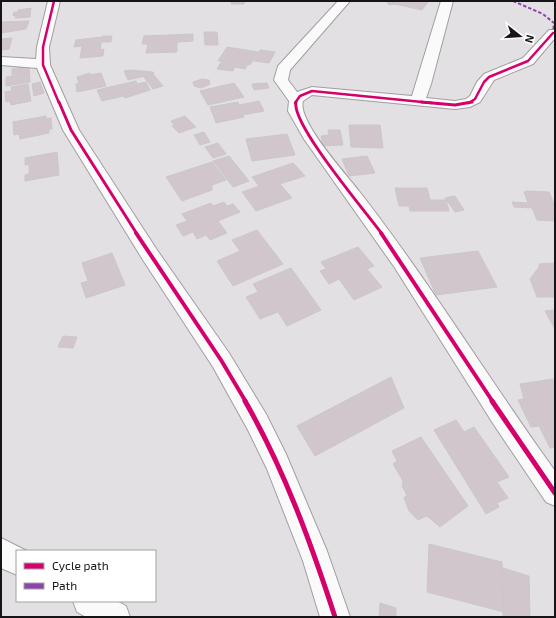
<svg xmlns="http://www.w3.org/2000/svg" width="556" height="618" viewBox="0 0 556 618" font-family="'Exo 2',sans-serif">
	<rect width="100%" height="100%" fill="#e3e0e4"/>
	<path fill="#d1c6cb" stroke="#cac7ca" d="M232,1H245L244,4H231Z
		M386,1H429L422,10L395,4L389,5Z
		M31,8L30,17L15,18L16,15L13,16L14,12H18V10Z
		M29,21L26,29L1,33V22Z
		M204,32H217L218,45H205Z
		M193,34V41L177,42V52L146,53L148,44H142L144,36Z
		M103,36H112L111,42H102Z
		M102,37L100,50L104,49L103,56L80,58L82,46L74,47L76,40Z
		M12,38L9,49L1,50V39Z
		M227,47L258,52L250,65L248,64L245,69L235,67L233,71L217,69L222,61H218Z
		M260,50L275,52L269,63L254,61Z
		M29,66L30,82L6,86V77L12,76V69Z
		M130,70L153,72L154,74L128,80L124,71Z
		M90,73V75L101,73L106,86L77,92L76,84L79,83L77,77Z
		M154,75L163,86L153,89L144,77Z
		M202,79L209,80L210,84L201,88L194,86L193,82Z
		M136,81L137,84L146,82L150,90L125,98L123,96L102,101L97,90Z
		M40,82L44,93L34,96L32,84Z
		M234,83L244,97L208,105L200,91Z
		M267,83L269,88L254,90L252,84Z
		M28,84L31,101L11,105L10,101L6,102L5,92L12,91L11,87Z
		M259,101L264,111L243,115L244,117L216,123L210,107L238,102L239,105Z
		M46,116V119L51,118L52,129H49V133L20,139L19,134L14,135L13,122Z
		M185,116L196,127L179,133L172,126L174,125L171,121Z
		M349,125H380L383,148L351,147Z
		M328,130H340L343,145L323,146L321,136L329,135Z
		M204,132L210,142L200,145L194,135Z
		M287,134L295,155L252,161L246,139Z
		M218,143L226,154L213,158L205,147Z
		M57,152L59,175L25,181V175L29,174V164L25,165V158Z
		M229,156L249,181L233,187L213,161Z
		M367,156L375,173L349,176L342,159Z
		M212,162L226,180L212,185V190L182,201L166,177Z
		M293,163L305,176L280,184L292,198L256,211L242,192L259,186L252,177Z
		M395,188H427L430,200H446L449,211H410L409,206H399Z
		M526,191L549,192L555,206V221L537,220L532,208L514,207L512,202L528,203L524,192Z
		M455,196L464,210L455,212L445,198Z
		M224,202L227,206L233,204L240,212L218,221L227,233L210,240L206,235L197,239L193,232L183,236L176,225L187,221L182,214L211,203L213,206Z
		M257,230L283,264L233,286L217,261L240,251L232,240Z
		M358,247L374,266L367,269L382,287L354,300L339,279L329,284L320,271L326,269L321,262Z
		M478,251L497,287L436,295L420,258Z
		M112,253L125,285L86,298L81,283L88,281L82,263Z
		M555,263V297H537L530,279L539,267V264Z
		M291,268L321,310L287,326L278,312L260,319L246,297L258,292L253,284Z
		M555,310V329L545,311Z
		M63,336L77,337L73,348L58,347Z
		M391,377L404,408L315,456L297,426Z
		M553,379L555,383V447L550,448L539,426L531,427L518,400L524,399L520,384Z
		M456,420L464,432L474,427L509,477L497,482L508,498L497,503L499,507L486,514L434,430Z
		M421,437L468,506L440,527L427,516L418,520L409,511L404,498L407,495L402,486L403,481L393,464L397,461L392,451Z
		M429,544L502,562L504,612L427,592Z
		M503,568L529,576L530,617H503Z
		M380,603L396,608V617H379Z"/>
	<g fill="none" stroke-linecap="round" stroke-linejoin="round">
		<defs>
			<path id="minor" d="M48,1H60L49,47L50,65L79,130L157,250L229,353L266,414L286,454L327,551L350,617H320L303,561L267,469L248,430L213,367L143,260L63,130L37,68L1,65V57L36,59L37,47Z
				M338,1H350L290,70L288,80L297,92L312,87L412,96L441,1H453L431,84L426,98L455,101L466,99L470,96L477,82L484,74L523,58L549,30H555V38L533,64L494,80L480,102L470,107L455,109L312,95L303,101C297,121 346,174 359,191C429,281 488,378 555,471V506L546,502L494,425L395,268L304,139L288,111L289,101L274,80L278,66Z
				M1,538L27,551H17V575L1,568Z
				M73,601H117L126,606L130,617H86L77,612Z"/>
		</defs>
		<use href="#minor" stroke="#a09ea0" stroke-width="2"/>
		<use href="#minor" fill="#fbfafb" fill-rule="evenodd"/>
		<path stroke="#8e44ad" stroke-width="2" stroke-dasharray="3.5 2" stroke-linecap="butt" d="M513,1L543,14L554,23L553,33"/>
		<defs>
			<path id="cycleway-far3" d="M54,1L43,47V65L59,103
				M295,103L300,96L312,91L432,103
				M469,103L475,99L484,82L489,77L528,61L553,33"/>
			<path id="cycleway-far2" d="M59,102L71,130L137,234
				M296,102C291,124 366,212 382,234
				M421,102L455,105L472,102"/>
			<path id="cycleway-far1" d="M136,233L221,360L246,402
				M381,233L493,402"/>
			<path id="cycleway" d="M245,401C284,469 311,543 335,617
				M492,401L555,493"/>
		</defs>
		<use href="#cycleway-far3" stroke="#fff" stroke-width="4"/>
		<use href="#cycleway-far2" stroke="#fff" stroke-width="5"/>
		<use href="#cycleway-far1" stroke="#fff" stroke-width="6"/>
		<use href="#cycleway" stroke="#fff" stroke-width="8"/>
		<use href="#cycleway-far3" stroke="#d6006c" stroke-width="2.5"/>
		<use href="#cycleway-far2" stroke="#d6006c" stroke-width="3"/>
		<use href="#cycleway-far1" stroke="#d6006c" stroke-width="4"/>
		<use href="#cycleway" stroke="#d6006c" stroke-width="5"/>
	</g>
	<rect width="556" height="618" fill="none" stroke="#161416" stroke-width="4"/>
	<rect x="16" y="550" width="140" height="52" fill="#ffffff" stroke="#a2a1a2"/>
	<rect x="24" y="563" width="20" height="6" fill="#d6006c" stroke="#a2a1a2"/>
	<text x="52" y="570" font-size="12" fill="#161416">Cycle path</text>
	<rect x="24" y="583" width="20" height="6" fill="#8e44ad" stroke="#a2a1a2"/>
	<text x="52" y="590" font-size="12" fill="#161416">Path</text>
	<g transform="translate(520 36) rotate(107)" stroke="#ffffff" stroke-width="3" paint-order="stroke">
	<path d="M0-3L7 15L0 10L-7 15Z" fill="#161416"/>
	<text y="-6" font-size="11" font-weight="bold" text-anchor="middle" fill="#161416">N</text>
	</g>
</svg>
